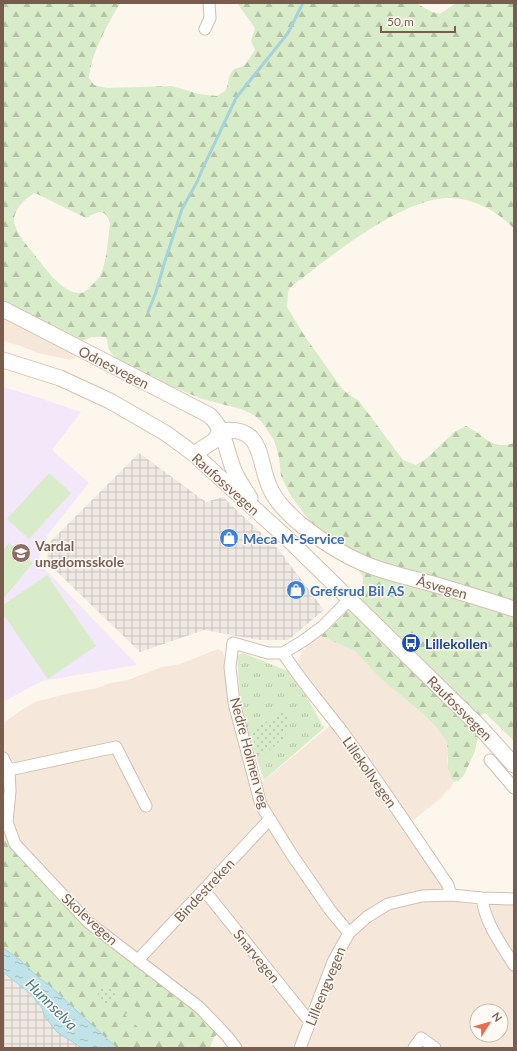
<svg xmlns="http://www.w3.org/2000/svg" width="517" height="1051" viewBox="0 0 517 1051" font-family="Lato,sans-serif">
	<defs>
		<pattern id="industrial-grid" width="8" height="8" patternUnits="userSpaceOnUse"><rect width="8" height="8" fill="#efe9e4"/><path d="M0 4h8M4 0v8" fill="none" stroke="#c7c0bb"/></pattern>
		<pattern id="grass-tufts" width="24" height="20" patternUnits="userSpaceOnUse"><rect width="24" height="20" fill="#d8ecc9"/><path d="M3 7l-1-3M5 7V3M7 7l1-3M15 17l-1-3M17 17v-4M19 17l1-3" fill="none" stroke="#b4c2a5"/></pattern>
		<pattern id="forest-firs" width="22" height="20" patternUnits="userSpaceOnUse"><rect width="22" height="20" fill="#d8ecc9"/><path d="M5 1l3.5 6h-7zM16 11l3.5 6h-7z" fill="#b4c2a5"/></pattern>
		<pattern id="park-dots" width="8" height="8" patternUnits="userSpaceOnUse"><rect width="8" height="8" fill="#d8ecc9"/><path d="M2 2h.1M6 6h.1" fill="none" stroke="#b4c2a5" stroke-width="1.8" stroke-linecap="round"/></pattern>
		<pattern id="water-ripples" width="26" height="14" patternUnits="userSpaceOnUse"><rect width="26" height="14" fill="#bfe3e8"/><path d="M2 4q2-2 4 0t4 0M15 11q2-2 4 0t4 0" fill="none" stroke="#a0bbbe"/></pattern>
	</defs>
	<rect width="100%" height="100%" fill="#fdf6ec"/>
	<path fill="#f5e8da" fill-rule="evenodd" d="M3,312L77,356L74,359L70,360L38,353L21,346L3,341Z
		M321,636L355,651L380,678L423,714L436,727L447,742V760L448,769L453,782L452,786L440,799L407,825L455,899L463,903L486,906L495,903L514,902V1048H237L3,839V723L23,709L35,702L66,694L97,688L110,683L128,680L162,667L180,664L218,649L222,651L224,655L230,710L240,751L255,788L333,723L301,671L298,662L301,654L307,646ZM477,1011H501V1035H477Z"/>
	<path fill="url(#industrial-grid)" d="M139,453L206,502L223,497L279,550L324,610L288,640H259L204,630L140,652L47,562L49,543Z
		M3,972L31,994L42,1008L45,1017L82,1048H3Z"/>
	<path fill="#f3e8fa" d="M3,387L37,397L81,412L52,450L89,483L41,543L39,563L137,665L42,681L3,702Z"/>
	<path fill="url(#grass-tufts)" d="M243,653L288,671L308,699L324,728L264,780L241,713L237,656Z"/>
	<path fill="url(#forest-firs)" fill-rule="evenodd" d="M3,3H120C108,24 91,53 89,78L94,85L107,88L172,86L199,94L217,96L225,91L227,87L230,74L233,70L245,65L255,50L251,41L255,28L237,3H416L432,12L440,14L456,3H514V229C498,211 472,197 447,198C400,200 334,254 297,282L290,288L288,293L287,307L304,335L338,383L344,391L359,401L403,460L416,465L427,458L454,432L466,426C484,434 491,451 514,443V741L485,713L482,715L478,724L479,733L475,751L464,775L458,781L453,782L448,769L447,742L436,727L423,714L380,678L355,651L321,636C338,622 345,615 357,596C360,589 365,583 362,575L343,550L317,529L305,515L291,496L281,476L279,457L274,440L261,421L254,415L241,409L202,399L151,378L118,361L109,350L106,337C88,336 86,338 73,350L3,312ZM35,193L86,218C97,212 105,207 110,223C108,238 107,264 99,277C98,279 95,282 93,284C90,287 86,292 81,293C64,295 46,269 37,258C29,247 16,235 14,221C13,211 26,197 35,193Z
		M3,839L11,844L102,930L222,1030L214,1037L210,1048H117L50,986L39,978L19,959L3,948Z"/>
	<path fill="url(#park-dots)" d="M285,710L289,718L285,737L259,759L251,731Z
		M109,988L116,995L107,1007L95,998L101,989Z"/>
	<path fill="#d8ecc9" d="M49,473L71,493L29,539L7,519Z
		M9,543L33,563L3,599V550Z
		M47,575L96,646L48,679L3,614V605Z
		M134,1005L152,1022L143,1032L125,1015Z"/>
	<path fill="url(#water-ripples)" stroke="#a5d3da" d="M3,948L19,959L39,978L50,986L117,1048H82L57,1032L45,1017L42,1008L31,994L3,972Z"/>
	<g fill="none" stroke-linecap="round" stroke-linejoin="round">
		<path stroke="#a5d3da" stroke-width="3" d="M148,312L156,292L165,261L182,209L197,182L202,170L236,98L288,33L303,3"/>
		<defs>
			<path id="minor" d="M205,29L210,18L209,3
				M283,653C301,681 322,705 342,731C378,781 413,833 448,885L451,895
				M3,758L9,770L10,791L7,822L15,844L88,922L199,1007L227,1036L236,1048
				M490,760L514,788
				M9,770L116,747L146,806
				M204,890L310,1022
				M482,898C485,923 501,944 514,965
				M349,933L330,910L292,855L261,805L234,703L230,667L233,643L268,653H283L303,641L322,627L350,599
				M138,960L269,820
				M300,1048L333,962L349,933L367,917L388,904L422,896L451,895L482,898L514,899
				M414,1048L421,1038L435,1048"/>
			<path id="secondary" d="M3,309L209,415C224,428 226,450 233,468C237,479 244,488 250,498
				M3,360L60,378L110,401L167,434L194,454L289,540L480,727L514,765
				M220,431C265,425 257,460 270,488C276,502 288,513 299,523C319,539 339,553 363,563C383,572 411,578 433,584C460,592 487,600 514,609
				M194,454L215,440L220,431"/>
		</defs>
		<use href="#minor" stroke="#d1beb0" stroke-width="13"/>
		<use href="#secondary" stroke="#d6c0b0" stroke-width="17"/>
		<use href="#minor" stroke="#fff" stroke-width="11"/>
		<use href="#secondary" stroke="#fff" stroke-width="15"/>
	</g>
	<defs>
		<symbol id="shop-disc" viewBox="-11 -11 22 22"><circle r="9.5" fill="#3f7fe0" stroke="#fffaf3"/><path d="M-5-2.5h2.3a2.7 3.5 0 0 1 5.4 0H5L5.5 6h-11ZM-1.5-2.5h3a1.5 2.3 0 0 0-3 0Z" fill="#fff"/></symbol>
		<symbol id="school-disc" viewBox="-11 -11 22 22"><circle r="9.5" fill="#8d6e63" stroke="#fffaf3"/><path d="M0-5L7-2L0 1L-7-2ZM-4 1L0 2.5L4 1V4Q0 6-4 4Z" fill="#fff"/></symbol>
		<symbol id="bus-disc" viewBox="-11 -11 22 22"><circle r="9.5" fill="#1a4fb4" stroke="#fffaf3"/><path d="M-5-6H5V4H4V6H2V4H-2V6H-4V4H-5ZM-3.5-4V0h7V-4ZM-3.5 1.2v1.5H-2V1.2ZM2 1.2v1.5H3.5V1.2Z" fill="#fff"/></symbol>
	</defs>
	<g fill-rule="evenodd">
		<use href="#shop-disc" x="218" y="527" width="22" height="22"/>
		<use href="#school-disc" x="10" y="542" width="22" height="22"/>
		<use href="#shop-disc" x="285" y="579" width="22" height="22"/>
		<use href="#bus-disc" x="400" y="632" width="22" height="22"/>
	</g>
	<g text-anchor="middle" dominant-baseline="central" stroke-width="3" stroke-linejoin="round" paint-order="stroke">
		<g font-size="14" fill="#7a5c4d" stroke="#fffaf3">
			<text transform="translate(114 367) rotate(27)">Odnesvegen</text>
			<text transform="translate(226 484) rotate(42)">Raufossvegen</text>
			<text transform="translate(442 587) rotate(16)">Åsvegen</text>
			<text transform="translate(460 708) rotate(45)">Raufossvegen</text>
			<text transform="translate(250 753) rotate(75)">Nedre Holmen veg</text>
			<text transform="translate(370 772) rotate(55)">Lillekollvegen</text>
			<text transform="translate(204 890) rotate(-47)">Bindestreken</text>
			<text transform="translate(90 919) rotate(42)">Skolevegen</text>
			<text transform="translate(257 956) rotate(51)">Snarvegen</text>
			<text transform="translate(325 986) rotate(-68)">Lilleengvegen</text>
		</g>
		<g font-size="14" font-weight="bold" fill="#366cbe" stroke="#fffaf3" text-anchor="start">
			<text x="243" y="538">Meca M-Service</text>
			<text x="310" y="590">Grefsrud Bil AS</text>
		</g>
		<g font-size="14" font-weight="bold" fill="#785e54" stroke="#fffaf3" text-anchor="start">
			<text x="35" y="545">Vardal<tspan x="35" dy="16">ungdomsskole</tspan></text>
		</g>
		<g font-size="14" font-weight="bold" fill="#164399" stroke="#fffaf3" text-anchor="start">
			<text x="425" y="643">Lillekollen</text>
		</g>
		<g font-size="15" font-style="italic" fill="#437c86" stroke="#fffaf3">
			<text transform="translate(52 1004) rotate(45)">Hunnselva</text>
		</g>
	</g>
	<rect width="517" height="1051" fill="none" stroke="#7a5c4d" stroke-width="8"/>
	<g transform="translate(489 1023) rotate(53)"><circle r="19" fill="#fffaf3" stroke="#cabbb1"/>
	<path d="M0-3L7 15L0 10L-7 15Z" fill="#e76f51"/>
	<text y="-6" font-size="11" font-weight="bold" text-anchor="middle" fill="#7a5c4d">N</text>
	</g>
	<path d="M381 26v6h74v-6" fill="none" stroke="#7a5c4d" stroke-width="2"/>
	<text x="387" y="26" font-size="12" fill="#7a5c4d" stroke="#fffaf3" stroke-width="3" paint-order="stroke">50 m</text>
</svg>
